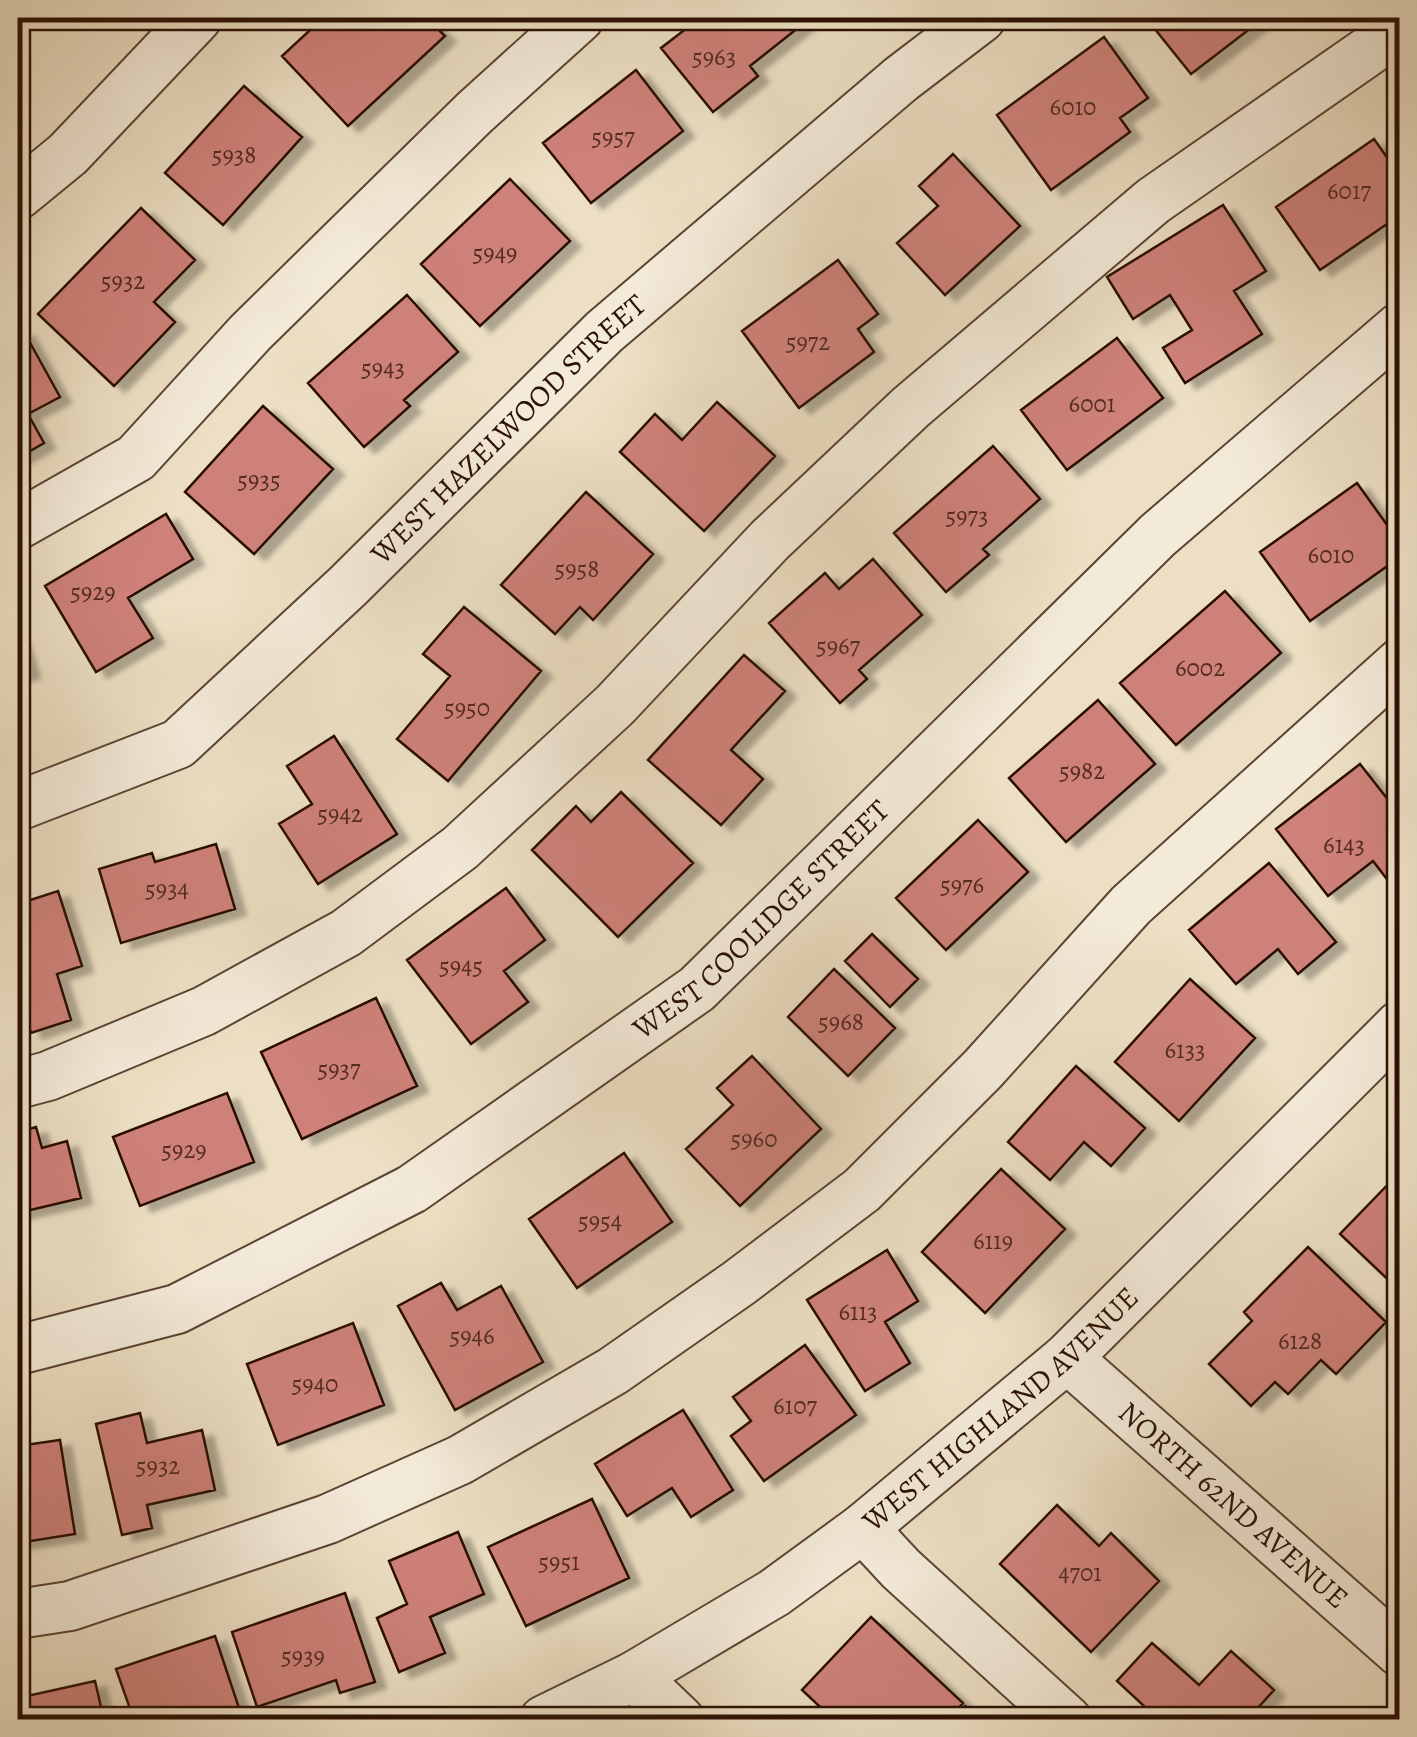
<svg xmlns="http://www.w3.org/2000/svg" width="1417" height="1737" viewBox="0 0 1417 1737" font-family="Alegreya,serif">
	<defs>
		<filter id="shadow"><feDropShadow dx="11" dy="6" stdDeviation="2.5" flood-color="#0004"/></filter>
	</defs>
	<rect width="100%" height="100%" fill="#ecdfc3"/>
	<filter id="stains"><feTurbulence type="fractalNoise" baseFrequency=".002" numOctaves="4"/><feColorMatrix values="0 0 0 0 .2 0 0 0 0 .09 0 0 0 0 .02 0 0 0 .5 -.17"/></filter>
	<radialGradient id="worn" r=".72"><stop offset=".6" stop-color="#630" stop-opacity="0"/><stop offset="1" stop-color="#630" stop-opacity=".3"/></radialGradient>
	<path fill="#ce8179" stroke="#2b1004" stroke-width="2.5" filter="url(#shadow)" d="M323,18H427L445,36L348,126L282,56Z
		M700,18H806L808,20L750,66L758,76L713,112L661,48Z
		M1146,18H1264L1191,74Z
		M1104,37L1148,98L1120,118L1130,132L1051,190L997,115Z
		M636,70L683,131L591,203L543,143Z
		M244,86L302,137L223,225L165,173Z
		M1400,97V120L1389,102Z
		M1374,139L1400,176V215L1320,270L1276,207Z
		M953,154L1020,226L945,295L897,243L938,206L919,186Z
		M510,179L570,241L480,326L421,264Z
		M1223,205L1266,271L1234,291L1262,334L1185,383L1163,348L1192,330L1170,295L1133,319L1107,277Z
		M141,208L195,260L154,302L175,322L114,386L38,314Z
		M838,260L878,314L858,329L874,352L799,408L742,331Z
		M407,295L458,352L404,400L410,406L364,447L308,383Z
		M23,330L60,397L28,414L44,443L18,458V333Z
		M1117,338L1163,398L1067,470L1021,410Z
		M717,402L775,456L704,531L620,452L655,414L682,440Z
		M263,406L333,469L254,554L185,492Z
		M993,446L1040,499L983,549L989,555L946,592L894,533Z
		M1357,483L1400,543V557L1310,621L1260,552Z
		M586,492L653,554L593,620L580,607L555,634L501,585Z
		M166,514L193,559L128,598L153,638L96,672L45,586Z
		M873,559L922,615L859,670L867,679L840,703L769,623L825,573L839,589Z
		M1225,591L1281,653L1176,745L1120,683Z
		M464,607L541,671L448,781L397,739L450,676L423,654Z
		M18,636L29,672L18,676Z
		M744,655L785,691L731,750L763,779L721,825L648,760Z
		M1098,700L1155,764L1066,842L1009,778Z
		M334,736L397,834L318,884L279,824L312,804L287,766Z
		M1360,764L1400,815V882L1393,887L1373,861L1328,896L1276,829Z
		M621,792L693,863L618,937L532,850L576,806L591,822Z
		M978,820L1028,872L946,950L896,898Z
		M216,844L235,909L121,943L99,869L152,853L155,862Z
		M1269,863L1336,942L1298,974L1278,949L1236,984L1189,930Z
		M506,888L545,940L504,971L528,1002L471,1044L407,960Z
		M58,891L82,966L57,974L71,1020L31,1033L23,1009L18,1011V904Z
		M872,934L918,979L890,1007L845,961Z
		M834,969L895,1028L848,1076L788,1017Z
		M1190,979L1255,1038L1179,1121L1115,1062Z
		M376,998L417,1086L302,1139L261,1052Z
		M752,1056L821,1129L740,1206L686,1149L733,1105L717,1088Z
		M1076,1066L1145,1128L1111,1166L1084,1142L1050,1180L1008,1142Z
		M227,1093L254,1162L140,1206L113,1137Z
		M36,1127L42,1148L67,1141L81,1198L18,1213V1132Z
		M624,1153L672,1222L577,1288L529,1219Z
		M1001,1169L1065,1229L985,1313L922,1252Z
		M1400,1172V1291L1340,1234Z
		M1308,1247L1386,1322L1336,1374L1321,1360L1288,1394L1275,1382L1251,1406L1209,1364L1252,1321L1244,1312Z
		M887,1250L918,1301L885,1322L910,1363L865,1391L807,1300Z
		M441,1283L457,1310L501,1286L543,1362L455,1410L398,1306Z
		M353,1323L384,1405L278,1445L247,1364Z
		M805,1345L856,1415L764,1481L731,1436L751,1421L733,1397Z
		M683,1410L733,1490L691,1517L672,1488L627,1516L595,1464Z
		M140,1413L147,1443L202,1430L215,1490L147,1505L152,1528L122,1535L96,1424Z
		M60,1440L75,1534L18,1543V1446Z
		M592,1499L629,1578L526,1626L488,1547Z
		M1057,1505L1099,1546L1111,1533L1159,1581L1091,1652L1000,1564Z
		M458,1532L484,1594L430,1617L445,1653L399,1672L377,1618L407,1604L389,1561Z
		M345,1593L375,1682L340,1693L336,1680L257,1707L232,1632Z
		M871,1617L963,1703L948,1720H834L802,1690Z
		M215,1636L243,1720H192L191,1714L174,1720H134L116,1669Z
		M1152,1643L1199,1685L1231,1651L1274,1690L1247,1720H1159L1117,1681Z
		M95,1681L104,1720H18V1698Z
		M965,1706L980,1720H953Z"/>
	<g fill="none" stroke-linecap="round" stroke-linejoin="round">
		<defs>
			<g id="minor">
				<path d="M18,195L68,154L197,18"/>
				<path d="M18,525L136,458L250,333L474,113L579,18"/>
				<path id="s1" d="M18,806L178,744L348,586L604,332L901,79L981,18"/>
				<path d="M18,1084L48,1076L204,1011L346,933L460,848L615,705L770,540L911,407L1153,201L1400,29"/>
				<path id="s2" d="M18,1350L177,1309L412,1189L697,989L1158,535L1400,327"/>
				<path id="s3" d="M1067,1358L1400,1652"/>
				<path d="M863,1528L901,1569L1067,1720"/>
				<path d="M18,1614L70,1606L328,1519L460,1460L613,1371L739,1283L862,1190L983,1069L1131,905L1400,663"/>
				<path d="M634,1676L680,1720"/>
				<path id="s4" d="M544,1720L634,1676L774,1593L863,1528L1067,1358L1400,1025"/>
			</g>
		</defs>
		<use href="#minor" stroke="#5b4434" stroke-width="52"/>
		<use href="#minor" stroke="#f3ead8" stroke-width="48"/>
	</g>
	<g text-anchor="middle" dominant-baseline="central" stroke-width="9" stroke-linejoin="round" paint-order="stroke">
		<g font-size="25" fill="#542c21">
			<text x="714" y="57">5963</text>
			<text x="1073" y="107">6010</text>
			<text x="613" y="137">5957</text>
			<text x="234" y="155">5938</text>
			<text x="1349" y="191">6017</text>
			<text x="495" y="253">5949</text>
			<text x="123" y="281">5932</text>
			<text x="808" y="342">5972</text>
			<text x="383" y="368">5943</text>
			<text x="1092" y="404">6001</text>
			<text x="259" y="480">5935</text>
			<text x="967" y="516">5973</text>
			<text x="1331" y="555">6010</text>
			<text x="577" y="569">5958</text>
			<text x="93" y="592">5929</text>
			<text x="838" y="646">5967</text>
			<text x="1200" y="668">6002</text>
			<text x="467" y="708">5950</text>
			<text x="1082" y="771">5982</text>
			<text x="340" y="814">5942</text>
			<text x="1344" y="845">6143</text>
			<text x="962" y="885">5976</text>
			<text x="167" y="889">5934</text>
			<text x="461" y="966">5945</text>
			<text x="841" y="1022">5968</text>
			<text x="1185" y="1050">6133</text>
			<text x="339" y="1069">5937</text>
			<text x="754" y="1139">5960</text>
			<text x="184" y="1150">5929</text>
			<text x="600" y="1221">5954</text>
			<text x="993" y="1241">6119</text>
			<text x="858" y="1312">6113</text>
			<text x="472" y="1336">5946</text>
			<text x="1300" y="1341">6128</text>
			<text x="315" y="1384">5940</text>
			<text x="795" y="1406">6107</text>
			<text x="158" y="1466">5932</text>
			<text x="559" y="1562">5951</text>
			<text x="1080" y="1573">4701</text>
			<text x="303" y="1656">5939</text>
		</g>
		<g font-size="30" fill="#2b1004" stroke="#f3ead8">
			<text stroke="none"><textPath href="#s1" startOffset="628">WEST HAZELWOOD STREET</textPath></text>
			<text stroke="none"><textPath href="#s2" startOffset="870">WEST COOLIDGE STREET</textPath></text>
			<text stroke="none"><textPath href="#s4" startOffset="555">WEST HIGHLAND AVENUE</textPath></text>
			<text stroke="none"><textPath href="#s3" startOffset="222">NORTH 62ND AVENUE</textPath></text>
		</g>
	</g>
	<rect width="1417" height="1737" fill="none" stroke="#ecdfc3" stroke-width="60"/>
	<rect x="20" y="20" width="1377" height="1697" fill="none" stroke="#2b1004" stroke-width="5"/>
	<rect x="30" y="30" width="1357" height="1677" fill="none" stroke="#2b1004" stroke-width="2.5"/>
	<rect width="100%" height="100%" filter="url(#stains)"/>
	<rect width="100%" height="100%" fill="url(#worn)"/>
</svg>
